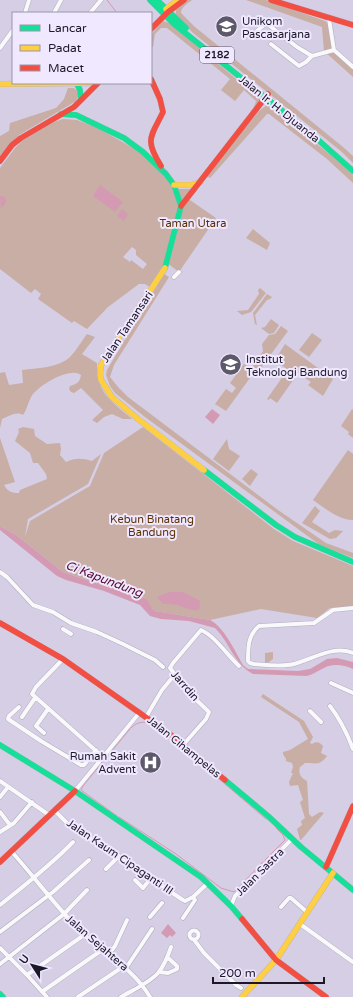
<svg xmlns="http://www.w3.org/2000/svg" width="353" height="997" viewBox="0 0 353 997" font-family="'Varela Round',sans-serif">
	<rect width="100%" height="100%" fill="#d5cee5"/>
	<path fill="#c8aea5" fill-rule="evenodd" d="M186,0H192C188,3 181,7 181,13L195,27L343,147L353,156V163L342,152L192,32L176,15V9Z
		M246,0H266L325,21L328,24L333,50L353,68V77L324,51L322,27Z
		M162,21L170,23L261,100L205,175L203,173C214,159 253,116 256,101L244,90L235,101L221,90L230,79L167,28H161L155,34L153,47H151V35Z
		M68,88C75,88 77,88 79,95L76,101L19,135L0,164V136L9,131L10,123L56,108L64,99Z
		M267,105L332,156L353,175V183L327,159L269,114H267L210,178L207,176L259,111Z
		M63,119L77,120L96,127L140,152L168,179L174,188L178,207L163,267L150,287L145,284H139L108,307L87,329L74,321L72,323L38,299L41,294L35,289L31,293L0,269V168L15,148L23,140L54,122ZM132,247L136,250V255L147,264L143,269L131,260L130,262L123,257Z
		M178,189H192L182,202Z
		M187,198L216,218L179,272L167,263L181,206Z
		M253,229L270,243L267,250L246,238Z
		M164,274L169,277L114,365L110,377L118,387L128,397L278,510L326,543L353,553V558L320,545L145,417L115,393L110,386L106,375L107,370Z
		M260,288L266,293L251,312L242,315L237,311L248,310L259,294L258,290Z
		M267,294L272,297L270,299L267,300L255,315L257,325L255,324L253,313Z
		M271,319L279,325L274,333L269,334L261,328L265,327Z
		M281,326L288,331L258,372L252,367L263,351L262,344L269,335L275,334Z
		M312,333L322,340L309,357L299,350Z
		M87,334L95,337L82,354L97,363C96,393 112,402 132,419H123L112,414L104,417L97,423L92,420L103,410L81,388L74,393L71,392L69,389L70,386C77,384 80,382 81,375C70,366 37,386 31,397C28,403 27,409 23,415C16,411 9,416 2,419L0,428V373L5,372L9,385L23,383L22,370C37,368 58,368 70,357C76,351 81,342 87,334Z
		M285,344L333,379L323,396L308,385L311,382L290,368L288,370L275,360Z
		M244,364L255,371L226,411L215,404L226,389L232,393L236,388L230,383Z
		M286,372L292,376L294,374L296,376L277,403L270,398L269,400L267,399Z
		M352,409L353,410V438L348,434L349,432L341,426Z
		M23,427L34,429L35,436L47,444L60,443L61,449L60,455L66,462C75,458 82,458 92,461L101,454L88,484L28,519L25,537L30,521L90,486L104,453L143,427L274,529L293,541L353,566V606L330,608L317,618L261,609L210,620L155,611C151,608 150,602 145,598L119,591L63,572L16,535L0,526V438L15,482L4,485C8,492 12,493 19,493L20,490L47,479L46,474L38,463H33L30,453L15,441L19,432L18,429Z
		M227,439L229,449L240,456L229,471L213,459Z
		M348,450L353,454V520C338,520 325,508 313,500Z
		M251,469L258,474L250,486L242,479Z
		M315,506L320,511L312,522L329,533L335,530L343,531L336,538L330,539L302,523Z
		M273,652V659L269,662L265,663V653Z
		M263,694L304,721L313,737L310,743L312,744C316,741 320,742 323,746L321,753L327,756C320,766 315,763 305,763L300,767C298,774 301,778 307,781L309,814L312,817L320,812L324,813L301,840H300L297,829L302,825L301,821L305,818L300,802L303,800L298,785L290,786L289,782L293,773H291L293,767L292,763L286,761V759L283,754V752L290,750L308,739L299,722L261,697Z"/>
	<path fill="#d59ab3" d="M100,185L123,202L115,212L93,196Z
		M0,196L5,197L6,201L4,206L1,208Z
		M122,209L128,214L124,221L117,216Z
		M212,409L220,415L213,424L205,417Z
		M0,526L16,535L63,572L119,591L145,598C150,601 151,608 155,611L210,620C224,627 235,651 243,665L248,669L298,671L310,669L327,659L337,658L353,662V669C344,665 333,663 324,668C317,671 313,675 306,676L253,674C234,664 230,643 215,628L189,621L161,619L150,616L140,605L104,591L66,580L57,576L0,530Z
		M169,592H183L200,601L199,610C192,611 186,608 180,606C176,604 168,604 163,604L157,597Z
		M168,924L176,933L172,937L170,935L167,938L161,933Z"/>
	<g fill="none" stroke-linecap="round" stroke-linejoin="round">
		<path stroke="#d59ab3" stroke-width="1" d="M107,0L117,13
			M131,728C136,723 141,721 148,723
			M106,758L130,729
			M105,759L83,786L81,790L117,816
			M205,767L266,819
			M119,817L176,854L221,888L234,892L263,862
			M265,860L285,840L283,835L276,828"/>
		<defs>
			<path id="street" d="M25,13L29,0
				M54,13L61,0
				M90,13L101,0
				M329,19L334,50L353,67
				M257,31L266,23L297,47L312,56
				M271,44L299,66L306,62L312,56L334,50
				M0,48L13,30
				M174,277L179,272
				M0,572L7,577L33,605L53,612L71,623L97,632L123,644L155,660L163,667
				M353,608L333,610L314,623L259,626C248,635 248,647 248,661L250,663L254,664C267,665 282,667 294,664C314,659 332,645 353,653
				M63,629L71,634
				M63,659L36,687L32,694L103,757
				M331,683L353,693
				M330,706C340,719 347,733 353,749
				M19,707L9,716L8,719L41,741L81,765H84L96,750
				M310,711L321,722
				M22,717L35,698
				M146,717L162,690L172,678
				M44,733L36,726L48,709
				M183,745L206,719L209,712L189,693L170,668L173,663L201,630C215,636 227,655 239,666
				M0,781L49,815
				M75,791L140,712
				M0,797L8,787
				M54,810L68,824L183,900L185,901L193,897L208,883
				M0,812L10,825
				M0,832L14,823L32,802
				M12,852C36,879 58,909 83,934C107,956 133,968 150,997
				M106,869L119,856
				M135,880L143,888L151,878
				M0,905C25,885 51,865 73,842
				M231,906L235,896L292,839
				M281,907L289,898H291L307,912
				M150,917L162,903
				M183,918L195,900L193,897
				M300,924L353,962
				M189.5 935a4.5 4.5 0 1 1 9 0a4.5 4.5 0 1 1-9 0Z
				M0,932L53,892L89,860
				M195,941L204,953L236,985L241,988
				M0,948L27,975L47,997
				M108,955L115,946L127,920
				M0,964L64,914L87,890
				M126,968L152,929
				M159,972L168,973L177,969V966L167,957
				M27,975L84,935
				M43,991L102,950
				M78,997L124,966
				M121,997C133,990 149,983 158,973C164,966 168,956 171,947"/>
			<path id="fast" d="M150,0L174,24L316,138L353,171
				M157,0L186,28
				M77,84L80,90L81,99
				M61,114L76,115L124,138L143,152L166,174L174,185L181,206L165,268
				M204,470L276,525L295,537L353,562
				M0,745L75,791L201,877L231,906L242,919
				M225,780L268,816L301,847L353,890
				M0,994L3,997"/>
			<path id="slow" d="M166,9L178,0
				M0,84L98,83
				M174,185H192L200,182
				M165,268L101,365L100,374L101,380L112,397L138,419L204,470
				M242,997L276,960L333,873"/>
			<path id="jam" d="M271,0L353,25
				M151,29L168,12L184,0
				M151,79L160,99L163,112C151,137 144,139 161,166
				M0,161L12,145L21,138L74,107L98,83
				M181,206L268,94
				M0,623L63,659L171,735L225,780
				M0,862L75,791
				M326,867L353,806
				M242,919L276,960L326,997"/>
		</defs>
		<use href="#street" stroke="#b2acbf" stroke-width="5"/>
		<use href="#fast" stroke="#b2acbf" stroke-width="6"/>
		<use href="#slow" stroke="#b2acbf" stroke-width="6"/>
		<use href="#jam" stroke="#b2acbf" stroke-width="6"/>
		<use href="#street" stroke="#f9f8fb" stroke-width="4"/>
		<use href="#fast" stroke="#16e098" stroke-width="5.5"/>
		<use href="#slow" stroke="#ffcf43" stroke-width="5.5"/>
		<use href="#jam" stroke="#f24e42" stroke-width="5.5"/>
	</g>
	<defs>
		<symbol id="university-disc" viewBox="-11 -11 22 22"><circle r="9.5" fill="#5d586a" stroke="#efe8ff"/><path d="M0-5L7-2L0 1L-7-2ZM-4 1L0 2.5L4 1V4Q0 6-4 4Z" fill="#fff"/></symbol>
		<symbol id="hospital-disc" viewBox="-11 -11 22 22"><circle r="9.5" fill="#5d586a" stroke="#efe8ff"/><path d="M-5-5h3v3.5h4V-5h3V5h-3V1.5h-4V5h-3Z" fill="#fff"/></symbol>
	</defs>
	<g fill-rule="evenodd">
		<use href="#university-disc" x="214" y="14" width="25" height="25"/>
		<use href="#university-disc" x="218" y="352" width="25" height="25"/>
		<use href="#hospital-disc" x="138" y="750" width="25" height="25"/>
	</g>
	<g text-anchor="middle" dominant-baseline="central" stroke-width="4" stroke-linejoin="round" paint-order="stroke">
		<rect fill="#efe8ff" stroke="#5c5668" stroke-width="1" x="200" y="47" width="34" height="16" rx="3"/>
		<g font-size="10" font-weight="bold" fill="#1d1828">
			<text x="217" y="55">2182</text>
		</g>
		<g font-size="11" fill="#1d1828" stroke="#efe8ff" text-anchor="start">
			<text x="242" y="21">Unikom<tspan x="242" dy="13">Pascasarjana</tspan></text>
			<text x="246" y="359">Institut<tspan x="246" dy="13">Teknologi Bandung</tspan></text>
			<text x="136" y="756" text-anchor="end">Rumah Sakit<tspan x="136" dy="13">Advent</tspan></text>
		</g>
		<g font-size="11" fill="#1d1828" stroke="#efe8ff">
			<text transform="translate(279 109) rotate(39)">Jalan Ir. H. Djuanda</text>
			<text transform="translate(127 327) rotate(-56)">Jalan Tamansari</text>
			<text transform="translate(185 686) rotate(49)">Jarrdin</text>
			<text transform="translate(184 747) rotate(39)">Jalan Cihampelas</text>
			<text transform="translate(120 857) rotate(34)">Jalan Kaum Cipaganti III</text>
			<text transform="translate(260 872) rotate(-45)">Jalan Sastra</text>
			<text transform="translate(97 943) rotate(41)">Jalan Sejahtera</text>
		</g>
		<g font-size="11" fill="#5a3004" stroke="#efe8ff">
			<text x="193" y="223">Taman Utara</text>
			<text x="152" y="519">Kebun Binatang<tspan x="152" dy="13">Bandung</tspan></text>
		</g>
		<g font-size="12" font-style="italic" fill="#510628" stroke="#efe8ff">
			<text transform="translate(104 579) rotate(21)">Ci Kapundung</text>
		</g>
	</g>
	<rect x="12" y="12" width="140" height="72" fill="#efe8ff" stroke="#9b95a9"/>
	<rect x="20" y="25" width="20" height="6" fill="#16e098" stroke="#9b95a9"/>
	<text x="48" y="32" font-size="12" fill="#1d1828">Lancar</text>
	<rect x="20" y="45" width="20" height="6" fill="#ffcf43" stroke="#9b95a9"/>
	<text x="48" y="52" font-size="12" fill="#1d1828">Padat</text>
	<rect x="20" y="65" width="20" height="6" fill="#f24e42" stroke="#9b95a9"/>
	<text x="48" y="72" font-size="12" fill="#1d1828">Macet</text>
	<g transform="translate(32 965) rotate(306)" stroke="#efe8ff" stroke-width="3" paint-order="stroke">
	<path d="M0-3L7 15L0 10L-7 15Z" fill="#1d1828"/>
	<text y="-6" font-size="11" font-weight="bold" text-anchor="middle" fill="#1d1828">U</text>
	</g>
	<path d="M213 977v6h111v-6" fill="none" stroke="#1d1828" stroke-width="2"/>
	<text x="219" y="977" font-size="12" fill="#1d1828" stroke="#efe8ff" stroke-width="3" paint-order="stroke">200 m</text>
</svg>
